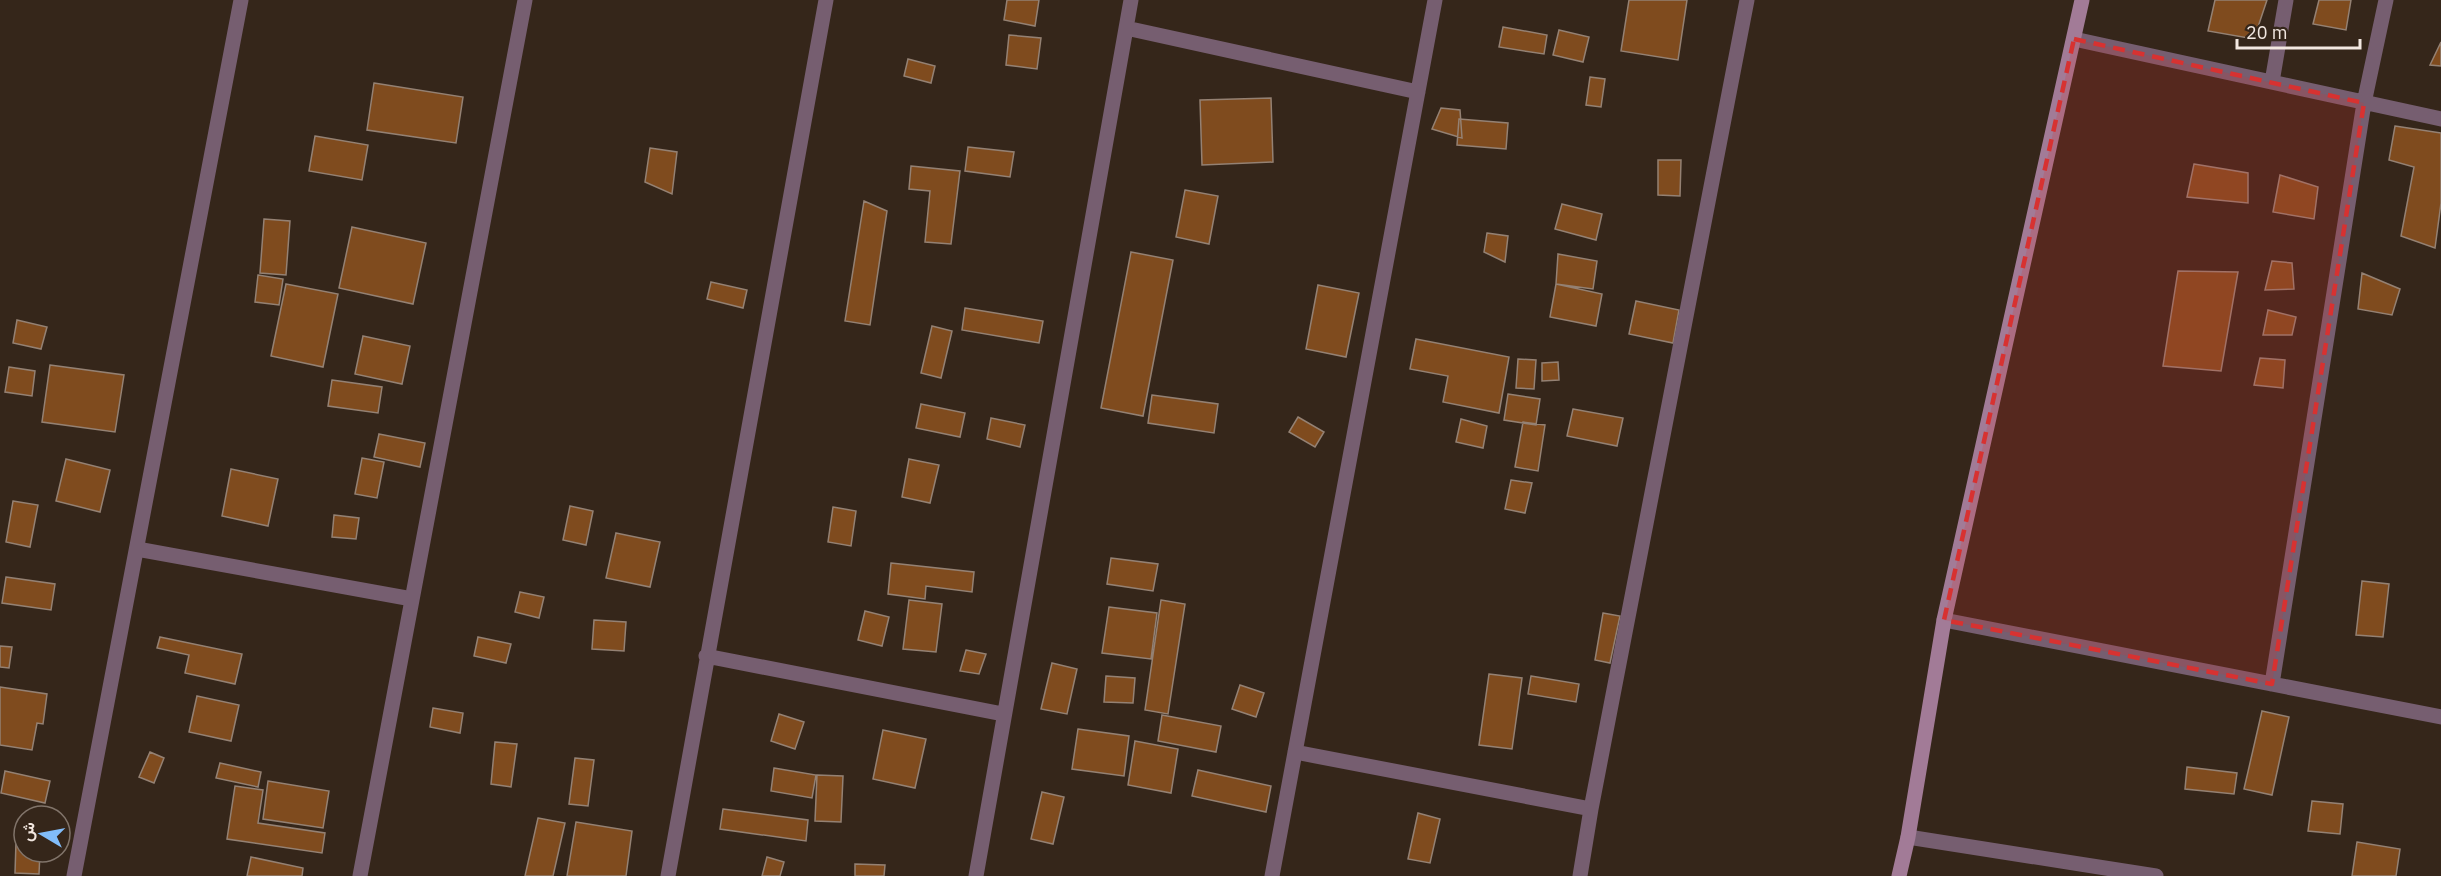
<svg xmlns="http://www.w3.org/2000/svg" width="2441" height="876" viewBox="0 0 2441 876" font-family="'IBM Plex Sans',Vazirmatn,sans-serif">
	<rect width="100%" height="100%" fill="#35261a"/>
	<path fill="#7f4b1e" stroke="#948173" stroke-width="1.5" d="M1007,0H1039L1035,26L1004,20Z
		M1629,0H1687L1678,60L1621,51Z
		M2215,0H2267L2254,39L2208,31Z
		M2319,0H2351L2346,30L2313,24Z
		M1503,27L1547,35L1544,54L1499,47Z
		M1559,30L1589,37L1583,62L1553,55Z
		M1009,35L1041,38L1037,69L1006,65Z
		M2441,42V66L2430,65Z
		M908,59L935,66L931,83L904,76Z
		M1590,77L1605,79L1601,107L1586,105Z
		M374,83L463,97L456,143L367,130Z
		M1271,98L1273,162L1202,165L1200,100Z
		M1441,108L1460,110L1462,138L1432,129Z
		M1459,119L1508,123L1506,149L1457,145Z
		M2395,126L2441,133V203L2435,248L2401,236L2414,167L2389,160Z
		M315,136L368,145L362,180L309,171Z
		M968,147L1014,152L1010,177L965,171Z
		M650,148L677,152L672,194L645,182Z
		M1658,160H1681L1680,196L1658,195Z
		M2194,164L2248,173V203L2187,197Z
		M911,166L960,171L951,244L925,242L930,191L909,189Z
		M2280,175L2318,187L2314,219L2273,212Z
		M1185,190L1218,196L1209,244L1176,237Z
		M864,201L887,211L870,325L845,321Z
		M1562,204L1602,214L1596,240L1555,229Z
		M264,219L290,221L286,275L260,273Z
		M352,227L426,243L413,304L339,288Z
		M1487,233L1508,236L1505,262L1484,252Z
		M1131,252L1173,260L1143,416L1101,408Z
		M1558,254L1597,261L1593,289L1556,284Z
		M2272,261L2292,263L2294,289L2265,290Z
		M2178,271L2238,272L2221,371L2163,366Z
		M2362,273L2400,289L2392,315L2358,309Z
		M258,275L283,279L279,305L255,302Z
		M711,282L747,290L743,308L707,299Z
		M286,284L338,294L323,367L271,356Z
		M1556,284L1602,294L1596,326L1550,317Z
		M1318,285L1359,293L1346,357L1306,349Z
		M1636,301L1679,310L1673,343L1629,334Z
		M965,308L1043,321L1039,343L962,330Z
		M2268,310L2296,317L2292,335H2263Z
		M17,320L47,327L41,349L13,343Z
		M932,326L952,331L941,378L921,373Z
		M363,336L410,346L402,384L355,374Z
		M1416,339L1509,357L1499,413L1443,402L1448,376L1410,369Z
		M2260,358L2285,360L2283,388L2254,385Z
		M1518,359L1536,360L1534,389L1516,388Z
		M1558,362L1559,380L1542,381V363Z
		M50,365L124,375L115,432L42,422Z
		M9,367L35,371L32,396L5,392Z
		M332,380L382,387L378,413L328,406Z
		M1508,394L1540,399L1536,425L1504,420Z
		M1152,395L1218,404L1214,433L1148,423Z
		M921,404L965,413L960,437L916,428Z
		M1573,409L1623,418L1617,446L1567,436Z
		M1298,417L1324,432L1315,447L1289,432Z
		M991,418L1025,425L1020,447L987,439Z
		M1461,419L1487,426L1483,448L1456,442Z
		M1523,422L1545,425L1538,471L1515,467Z
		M379,434L425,443L420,467L374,457Z
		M362,458L384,462L377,498L355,494Z
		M66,459L110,470L100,512L56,501Z
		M909,459L939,465L930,503L902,497Z
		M231,469L278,479L268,526L222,516Z
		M1511,480L1532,483L1525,513L1505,509Z
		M13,501L38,505L30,547L6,542Z
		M570,506L593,511L586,545L563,540Z
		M833,507L856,511L851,546L828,542Z
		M334,515L359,518L356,539L332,537Z
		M616,533L660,542L650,587L606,578Z
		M1111,558L1158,564L1153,591L1107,584Z
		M891,563L974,572L972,592L926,586L925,599L888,594Z
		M6,577L55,584L51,610L2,603Z
		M2362,581L2389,584L2383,637L2356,635Z
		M520,592L544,597L539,618L515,612Z
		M909,600L942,604L936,652L903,649Z
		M1161,600L1185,604L1168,714L1145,710Z
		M1109,607L1157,613L1151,659L1102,653Z
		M865,611L889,617L882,646L858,640Z
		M1603,613L1620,616L1610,663L1595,660Z
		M594,620L626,622L624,651L592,649Z
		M160,637L242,654L235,684L185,673L189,655L157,648Z
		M478,637L511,644L506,663L474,656Z
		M0,646L12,647L9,668L0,667Z
		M966,650L986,654L979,674L960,671Z
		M1052,663L1077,669L1067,714L1041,709Z
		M1489,674L1522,678L1512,749L1479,745Z
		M1106,676L1135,678L1133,703L1104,702Z
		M1531,676L1579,684L1576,702L1528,694Z
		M1240,685L1264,693L1256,717L1232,709Z
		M0,687L47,694L43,724L37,723L32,750L0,745Z
		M197,696L239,705L231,741L189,732Z
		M433,708L463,713L460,733L430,727Z
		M2262,711L2289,717L2272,795L2244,789Z
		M779,714L804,722L795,749L771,741Z
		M1162,715L1221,726L1216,752L1158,741Z
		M1078,729L1129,736L1124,776L1072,769Z
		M883,730L926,739L915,788L873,779Z
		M1135,741L1178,749L1171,793L1128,785Z
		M495,742L517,744L511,787L491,784Z
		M150,752L164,758L154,783L139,777Z
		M575,758L594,760L588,806L569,804Z
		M220,763L261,772L258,787L216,778Z
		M2187,767L2237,773L2234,794L2185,789Z
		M774,768L816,775L812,798L771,791Z
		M1198,770L1271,786L1266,812L1192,796Z
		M5,771L50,781L45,803L1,793Z
		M817,775L843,776L841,822L815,821Z
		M268,781L329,791L323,828L263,819Z
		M235,786L263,790L258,823L325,833L322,853L227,839Z
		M1042,792L1064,797L1053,844L1031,839Z
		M2312,801L2343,804L2340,834L2308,831Z
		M723,809L808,820L806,841L720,829Z
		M1418,813L1440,819L1430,863L1408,859Z
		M538,818L565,823L553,876H525Z
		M576,822L632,831L626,876H567Z
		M16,842L24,843V852H40L39,874L15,873Z
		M2357,842L2400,849L2396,876H2352Z
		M251,857L303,868L302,876H247Z
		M767,857L784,862L780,876H762Z
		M855,864L885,865L884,876H855Z"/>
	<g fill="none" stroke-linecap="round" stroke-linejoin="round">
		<path stroke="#765e70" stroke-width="15" d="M1126,28L1418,92
			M2074,39L2441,119
			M2272,82L2286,0
			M137,549L412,599
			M1944,620L2441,717
			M706,656L1003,714
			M2272,684L2364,103L2386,0
			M1295,752L1591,809
			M1908,837L2156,876
			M74,876L241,0
			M360,876L525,0
			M668,876L826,0
			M976,876L1131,0
			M1272,876L1435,0
			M1580,876L1591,809L1747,0"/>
		<path stroke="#a27b97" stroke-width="15" d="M1899,876L1908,837L1944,620L2082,0"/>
	</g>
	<path fill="#d73231" fill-opacity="0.2" stroke="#d73231" stroke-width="4.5" stroke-dasharray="12 8" stroke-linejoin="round" d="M2074,39L2364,103L2272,684L1944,620Z"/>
	<g transform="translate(42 834) rotate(280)"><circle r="28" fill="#35261a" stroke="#81746a" stroke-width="1.5"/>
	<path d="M0-4.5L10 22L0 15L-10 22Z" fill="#81bdfa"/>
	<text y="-9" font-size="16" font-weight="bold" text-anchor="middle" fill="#f3e8e1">ش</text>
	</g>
	<path d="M2237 39v9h123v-9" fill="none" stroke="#f3e8e1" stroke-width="3"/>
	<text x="2246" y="39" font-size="18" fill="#f3e8e1" stroke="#35261a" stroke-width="4.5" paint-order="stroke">20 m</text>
</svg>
